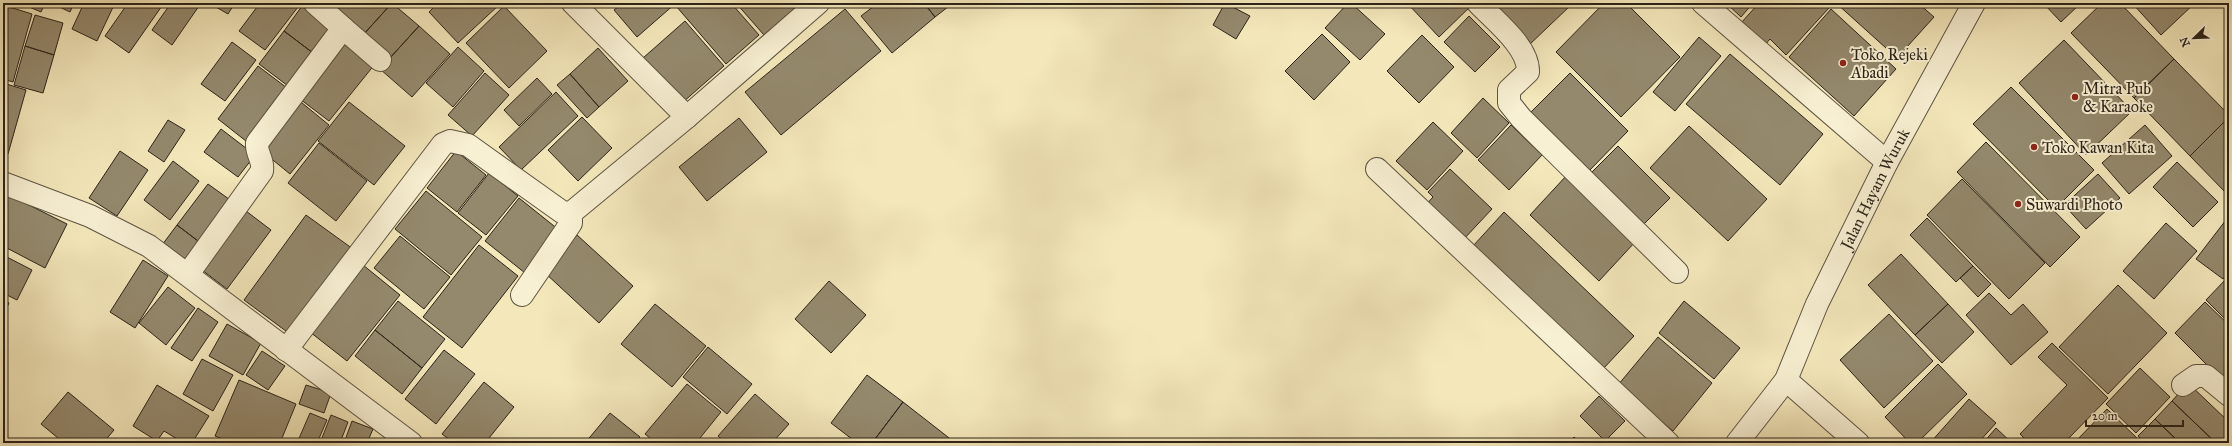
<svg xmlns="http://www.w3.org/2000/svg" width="2232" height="446" viewBox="0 0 2232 446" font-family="'IM FELL Great Primer',serif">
	<rect width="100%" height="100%" fill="#f4e8bb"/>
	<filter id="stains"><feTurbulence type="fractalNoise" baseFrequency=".005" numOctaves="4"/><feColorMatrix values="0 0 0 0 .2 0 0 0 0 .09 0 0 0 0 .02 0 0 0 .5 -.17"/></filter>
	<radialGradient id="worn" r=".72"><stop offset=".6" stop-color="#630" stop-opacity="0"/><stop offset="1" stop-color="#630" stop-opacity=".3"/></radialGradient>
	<path fill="#94896d" stroke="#2b2319" d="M20,3H45L41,12Z
		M51,3H74L70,12Z
		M84,3H115L97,41L72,29Z
		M128,3H164L129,53L105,36Z
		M171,3H195L199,6L172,45L152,30Z
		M209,3H235L228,14Z
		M260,3H293L298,7L265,50L239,31Z
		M327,3H392L363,35Z
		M392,3L419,26L389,59L363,35Z
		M438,3H499L500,4L458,43L429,12Z
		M623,3H676L637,37L614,10Z
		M680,3H731L759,35L726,64L676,6Z
		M736,3H789L794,9L764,35Z
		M792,3H802L796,8Z
		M878,3H924L935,17L892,53L861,16Z
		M924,3H953L935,17Z
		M1225,3L1250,16L1236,39L1213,25Z
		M1348,3H1351L1385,34L1360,60L1325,28Z
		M1390,3H1398L1394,7Z
		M1407,3H1474L1439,37Z
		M1487,3H1567L1570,6L1528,46Z
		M1604,3H1626L1680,57L1621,117L1556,52Z
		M1726,3H1753L1741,17Z
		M1759,3H1823L1829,8L1786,55L1770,39L1765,45L1741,23Z
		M1836,3H1918L1934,17L1897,58Z
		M1935,3H1946L1942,8Z
		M2043,3H2081L2061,22Z
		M2102,3H2120L2174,59L2134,98L2071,33Z
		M2132,3H2195L2161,35Z
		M3,5L32,14L13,82L3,79Z
		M302,6L336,31L317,56L284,31Z
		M504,6L547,51L509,88L466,43Z
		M845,9L881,51L781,135L745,92Z
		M1831,9L1896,69L1854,116L1789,57Z
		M35,15L63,23L54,55L25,46Z
		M1469,16L1500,47L1475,72L1444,42Z
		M685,21L724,66L682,103L643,58Z
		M419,26L450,54L412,97L380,69Z
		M284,31L317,56L292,89L259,64Z
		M1322,34L1350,62L1314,100L1285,71Z
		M1422,35L1454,67L1419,103L1387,71Z
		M1699,37L1721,56L1675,111L1653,92Z
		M342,38L375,64L329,121L296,96Z
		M2064,40L2132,111L2086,155L2019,83Z
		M232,42L256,60L225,101L201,84Z
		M25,46L54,55L43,93L14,85Z
		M458,47L484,71L453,107L426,83Z
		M598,48L628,81L599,107L570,74Z
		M1730,54L1823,134L1780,185L1686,104Z
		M2174,59L2229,115V117L2190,156L2134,98Z
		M258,66L291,91L251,145L218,119Z
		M485,73L509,95L472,136L448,115Z
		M1570,73L1628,131L1586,174L1528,115Z
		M570,74L599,107L587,118L557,85Z
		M537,78L552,94L519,126L504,110Z
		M3,83L26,90L8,154L3,152Z
		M2011,87L2094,170L2056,208L1973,124Z
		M556,92L578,116L521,170L499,147Z
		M296,98L329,125L290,174L257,147Z
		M1483,98L1509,123L1477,158L1451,133Z
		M349,102L405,146L374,185L318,141Z
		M582,117L612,148L578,181L548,150Z
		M2229,117V191L2227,194L2190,156Z
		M739,118L767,152L707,201L679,167Z
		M168,120L185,130L164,162L148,151Z
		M1433,122L1463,151L1427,190L1396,161Z
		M1511,125L1542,155L1509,190L1478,160Z
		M2145,125L2172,156L2129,194L2102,163Z
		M1689,126L1767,199L1728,241L1650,168Z
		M221,129L255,155L238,177L204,152Z
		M1986,142L2080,237L2050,267L1957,172Z
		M319,143L367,181L336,221L288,183Z
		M1618,146L1670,198L1639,229L1587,177Z
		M120,151L148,170L117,216L89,198Z
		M456,151L486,175L457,212L427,188Z
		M173,161L199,181L170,220L144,200Z
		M2177,162L2218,202L2193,227L2153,187Z
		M1450,169L1492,209L1462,241L1425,206L1433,197L1428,192Z
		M489,173L518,196L486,235L458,213Z
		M2098,174L2120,198L2086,229L2064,205Z
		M1567,175L1636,241L1599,281L1530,215Z
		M1962,179L2045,263L2009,299L1927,215Z
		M208,184L233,202L202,244L177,225Z
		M426,191L482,237L451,275L395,229Z
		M3,192L67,224L45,268L3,246Z
		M519,198L559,230L525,273L485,241Z
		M242,208L271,230L227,289L198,267Z
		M1504,212L1634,336L1603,369L1473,246Z
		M306,215L353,249L290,334L244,300Z
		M2229,216V271L2223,279L2196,259Z
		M1927,218L1973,266L1956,282L1910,235Z
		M2166,223L2197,251L2154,299L2123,271Z
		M177,225L202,244L187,264L162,245Z
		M577,235L633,286L599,323L544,272Z
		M400,236L450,277L424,309L374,268Z
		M479,245L518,276L462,348L423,317Z
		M1901,254L1948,304L1915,335L1868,285Z
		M3,255L32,270L17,300L3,293Z
		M143,260L168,276L135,328L110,312Z
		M363,265L400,295L347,361L310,332Z
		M1973,266L1991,284L1978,297L1960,278Z
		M2227,278L2229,280V323L2206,300Z
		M829,281L866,315L831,353L795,319Z
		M2118,285L2167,333L2108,394L2059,347Z
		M168,287L195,308L166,345L139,323Z
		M1989,293L2011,315L2023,304L2048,332L2011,365L1966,315Z
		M3,300L9,303L3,316Z
		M398,301L445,339L422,368L375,330Z
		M1684,301L1740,348L1714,379L1659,333Z
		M2205,302L2229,325V373L2222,380L2175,333Z
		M655,304L706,346L672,387L621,344Z
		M1948,304L1974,332L1942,363L1915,335Z
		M198,308L218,322L192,361L171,348Z
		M1889,314L1933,361L1884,408L1840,360Z
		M227,324L261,343L243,375L209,356Z
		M375,330L422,368L402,394L355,356Z
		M1658,337L1712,383L1673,431L1618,385Z
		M2052,343L2108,398L2064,443H2029L2020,434L2067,385L2038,357Z
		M708,347L752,384L727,414L683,377Z
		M444,350L475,374L436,424L405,399Z
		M262,351L285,366L268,390L246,375Z
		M202,359L233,375L213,411L183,394Z
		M1938,364L1967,394L1917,443H1910L1885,417Z
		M2140,368L2170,397L2136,433L2106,404Z
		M867,375L903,402L872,443H857L831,423Z
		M239,380L296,404L280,443H232L215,436Z
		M484,382L514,407L485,443H454L442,434Z
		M2188,383L2229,422V433L2219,443H2216L2172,401Z
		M687,384L721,412L696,443H656L645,434Z
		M157,385L209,416L192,443H184L164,431L157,441L133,426Z
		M306,385L331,393L324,413L299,404Z
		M68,392L114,430L103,443H64L41,424Z
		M755,394L789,424L772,443H726L718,436Z
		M1599,396L1625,421L1605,441L1580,416Z
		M1969,399L1996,423L1978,443H1930Z
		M2172,401L2216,443H2180L2155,419Z
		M903,402L953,441L951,443H872Z
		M2107,409L2142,443H2074Z
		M310,413L327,420L317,443H297Z
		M610,413L640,437L635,443H585Z
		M331,415L348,422L340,443H320Z
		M2155,419L2180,443H2145L2138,436Z
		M352,421L373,429L367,443H344Z
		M1996,428L2012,443H1983Z
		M1574,437L1581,443H1568Z"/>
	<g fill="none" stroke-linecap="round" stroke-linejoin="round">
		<defs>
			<g id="minor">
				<path d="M315,3L343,28"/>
				<path d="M573,3L687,117"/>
				<path d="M1478,3C1495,21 1529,47 1528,72L1509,90V103L1521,118L1677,272"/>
				<path d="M1703,3L1887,162"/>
				<path d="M1377,169L1668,443"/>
				<path d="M3,183L90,216L149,246L411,443"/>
				<path d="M188,274L262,171C264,160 256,154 257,143L343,28L380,60"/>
				<path d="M522,295L571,223V213"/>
				<path d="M286,350L443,144L450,141L468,145L562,212L571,213L687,117L818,3"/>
				<path d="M1786,380L1858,443"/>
				<path d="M2183,385L2196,376H2206L2229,395"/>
				<path id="s1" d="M1737,443L1786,380L1817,304L1887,162L1974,3"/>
			</g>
		</defs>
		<use href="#minor" stroke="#5d5442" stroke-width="24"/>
		<use href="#minor" stroke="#f8f0d3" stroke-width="22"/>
	</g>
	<g fill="#8f2418" stroke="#f8f0d3" stroke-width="1.5">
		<circle cx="1843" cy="63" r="4"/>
		<circle cx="2075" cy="97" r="4"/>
		<circle cx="2034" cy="147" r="4"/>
		<circle cx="2018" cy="204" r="4"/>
	</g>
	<g text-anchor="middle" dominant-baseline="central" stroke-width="4" stroke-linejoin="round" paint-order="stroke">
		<g font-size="16" fill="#2b2319" stroke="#f8f0d3" text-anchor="start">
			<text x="1851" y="54">Toko Rejeki<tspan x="1851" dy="18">Abadi</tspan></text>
			<text x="2083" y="88">Mitra Pub<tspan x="2083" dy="18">&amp; Karaoke</tspan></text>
			<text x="2042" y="147">Toko Kawan Kita</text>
			<text x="2026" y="204">Suwardi Photo</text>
		</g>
		<g font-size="16" fill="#2b2319" stroke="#f8f0d3">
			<text stroke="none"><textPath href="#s1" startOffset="291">Jalan Hayam Wuruk</textPath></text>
		</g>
	</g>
	<rect width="2232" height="446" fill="none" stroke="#f4e8bb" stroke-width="16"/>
	<rect x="4" y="4" width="2224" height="438" fill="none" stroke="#2b2319" stroke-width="2"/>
	<rect x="8" y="8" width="2216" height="430" fill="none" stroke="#2b2319"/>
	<g transform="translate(2194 38) rotate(247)" stroke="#f8f0d3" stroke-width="3" paint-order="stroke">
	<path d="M0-3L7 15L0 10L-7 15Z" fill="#2b2319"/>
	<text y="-6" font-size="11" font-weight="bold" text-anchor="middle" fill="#2b2319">N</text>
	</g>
	<path d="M2086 420v6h97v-6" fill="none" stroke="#2b2319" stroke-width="2"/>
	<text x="2092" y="420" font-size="12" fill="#2b2319" stroke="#f8f0d3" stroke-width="3" paint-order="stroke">20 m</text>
	<rect width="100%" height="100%" filter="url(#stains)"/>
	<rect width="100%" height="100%" fill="url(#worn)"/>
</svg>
